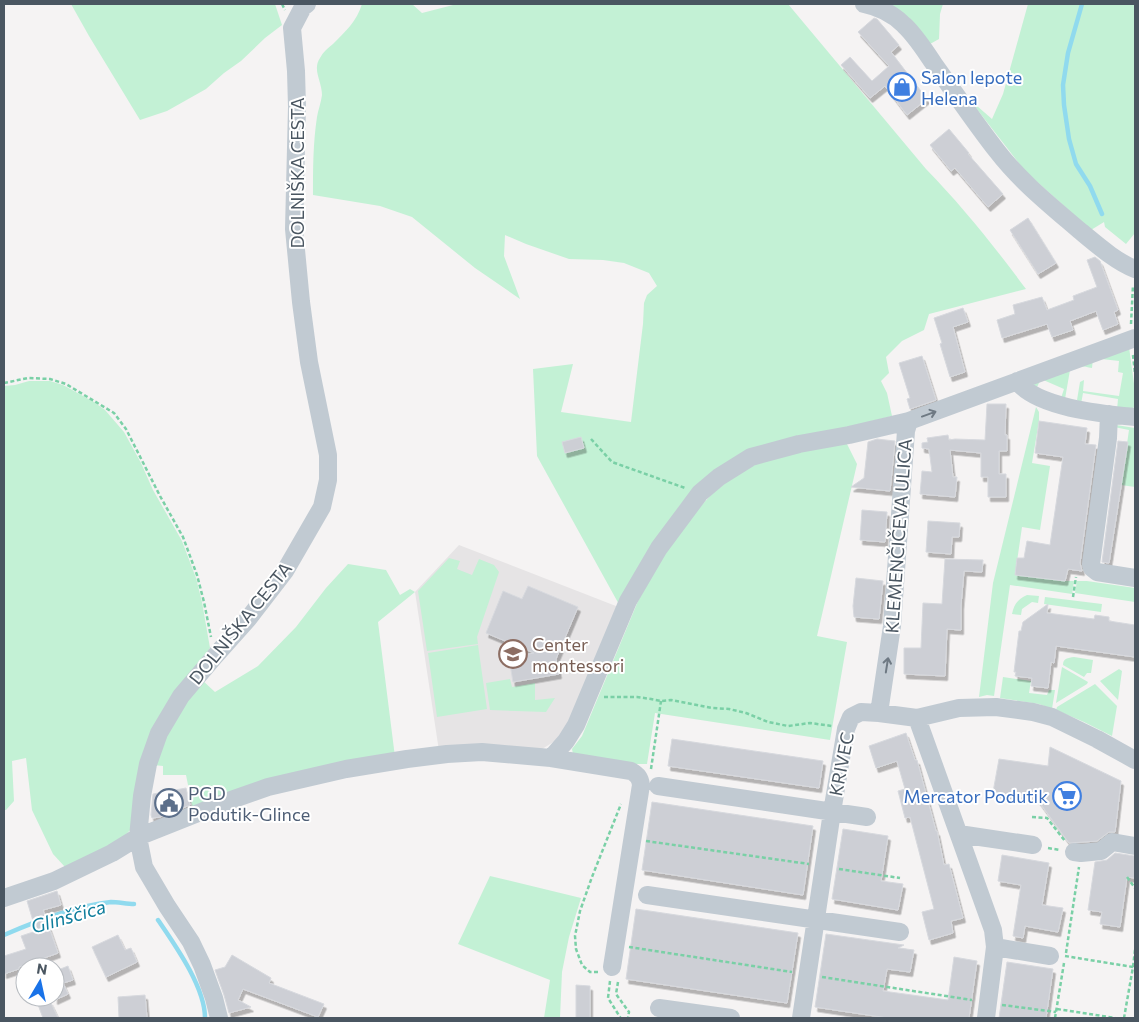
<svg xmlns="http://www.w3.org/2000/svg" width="1139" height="1022" viewBox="0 0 1139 1022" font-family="Commissioner,sans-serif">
	<defs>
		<filter id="shadow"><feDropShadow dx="2.5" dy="4.5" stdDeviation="0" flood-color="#0004"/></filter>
	</defs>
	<rect width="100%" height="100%" fill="#f5f3f3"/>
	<path fill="#e6e4e5" d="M459,545L621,608L567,726L555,741L542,749L439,751L415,592Z"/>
	<path fill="#c3f1d5" d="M71,4H275L282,25L265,38L241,61L224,73L206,89L167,111L140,120L89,36Z
		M362,4H412L422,13L457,4H788L926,169C963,207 994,246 1026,289L929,314L924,330L902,341L886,357L889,373L881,381L887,393L892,416L848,427L710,475L681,504L660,535L621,608L537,456L533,369L573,364L561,412L631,422L643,324L644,303L647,295L657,286L649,273L624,263L603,260L569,259L526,244L505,235L504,256L520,299L475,268L412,217L380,206L313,195C313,169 313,143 317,117C318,110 321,103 322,95C322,81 312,70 320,58C323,52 328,48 333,44C345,32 357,21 362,4Z
		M886,4H943L940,14L939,39L930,44Z
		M1028,4H1135V233L1126,244L1105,227L1104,222L1091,230L1025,171L969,99L992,119L1003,94Z
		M1123,347H1129L1135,391V407L1127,410H1117L1118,399L1083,393L1081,404L1077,400L1080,382L1084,380L1083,391L1119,396L1123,373L1118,372L1119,361L1093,358L1092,368C1084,367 1077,364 1070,370L1065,399L1062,402L1060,401L1064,389L1041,379L1035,391L1030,388L1029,383L1034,378Z
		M29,381H50L63,385L94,402L105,410L124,432L141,463L153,490L182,541L196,578L202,602L210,648L171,706L132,828L120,841L65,867L53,854L32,810L26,758L12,761L14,801L6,810H4V386L15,385Z
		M1036,407L1039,412V421L1032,463L1050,466L1040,530L1022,527L1015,575L1065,581H1074L1072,594L1010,585L994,696L987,695L979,697L993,583Z
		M1116,425L1135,428V487L1121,485L1129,430L1114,427Z
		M845,440L857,464L817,636L847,642L830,740L655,713L647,764H629L573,754L572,749L582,736L638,601L660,560L681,527L713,493L734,476L759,462Z
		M449,558L460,561L457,569L472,575L479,559L494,565L499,572L477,637L478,644L427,651L418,591Z
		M348,564L386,570L400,595L410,589L415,592L378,622L395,757L193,810L186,775H163V766L153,765L164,733L202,680L215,692L258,666L296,627L326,588Z
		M1077,581H1087L1135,588V602L1075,593Z
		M1027,595L1039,596L1038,603L1032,602L1022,609L1021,615L1012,614C1014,604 1018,599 1027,595Z
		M1045,597L1102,604L1101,612L1044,604Z
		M478,645L487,709L437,717L428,653Z
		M1074,657L1093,660L1091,673H1087L1084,677L1063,665C1063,658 1068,658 1074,657Z
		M1062,667L1088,682L1087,684L1056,703Z
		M1119,669L1122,671L1118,700L1100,681Z
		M1003,677L1031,681L1029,693L1047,695L1049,690H1055L1052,709L1039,704L1000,698Z
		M510,679L512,687L535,683V700L555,698L546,712L490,710L486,683Z
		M1095,684L1117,706L1112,736L1084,722L1056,710L1057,707Z
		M490,876L581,898L569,937L562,972L560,1018H544L550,980L458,944Z"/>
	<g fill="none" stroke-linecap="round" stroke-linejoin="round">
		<path stroke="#90daee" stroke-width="4.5" d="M1082,4L1068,53L1063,85L1064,105L1069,139L1076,164L1090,186L1102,214
			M158,920C175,945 205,987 205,1018
			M4,935C36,921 75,906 111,902C118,902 127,904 134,904"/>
	</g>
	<path fill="#cdcfd5" stroke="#d7d9de" filter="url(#shadow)" d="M874,18L877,19L899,45L891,52L927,99L907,115L885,86L870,98L841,65L850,57L872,81L889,66L858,32Z
		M949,129L969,153L968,154L1003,194L988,207L955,168L951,171L930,145Z
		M1028,218L1056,263L1038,274L1010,230Z
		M1095,257L1100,261L1118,310L1114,312L1118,324L1103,330L1096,311L1070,321L1073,330L1052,337L1047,324L1002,338L997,320L1015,314L1013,305L1042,297L1047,310L1074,300L1073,296L1097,287L1087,260Z
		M963,308L968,322L953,327L965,372L950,377L940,344L942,343L934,318Z
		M922,356L936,400L910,409L907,399L910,398L899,363Z
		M987,404H1006L1005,435H1007V451H999V474H1006V497H988V477H981V453L950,450L953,477H957L955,497L920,494L922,471L932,472L929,449L922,448V443L928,442L927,438L948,435L949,440L955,439L985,440Z
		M1039,421L1087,428L1085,444L1096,445L1080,563L1082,571L1068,569L1065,581L1015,575L1017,558H1024L1027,541L1050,545L1063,457L1035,453Z
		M581,437L584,448L565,453L562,442Z
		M877,439L895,441L890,491L851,487L864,478L868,442Z
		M1118,441L1128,442L1109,563L1102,562Z
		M862,510L887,512L885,542L860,540Z
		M928,521L960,523L959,537H952L951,554L926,552Z
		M945,559L983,560L982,572L964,571L961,605V630L947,629L945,676L904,674V648H921L923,603L942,604Z
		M856,578L883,581L879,619L854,617L853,606Z
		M528,586L578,607L556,659L559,674L513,682L509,658L534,653L486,633L503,591L522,599Z
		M1048,604L1047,613L1094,619L1095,615L1109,617V621L1135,625V657L1056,646L1054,663L1051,662L1048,688L1031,686L1032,678L1015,676L1016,672H1014L1019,631H1021L1023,622Z
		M906,733L915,760H917L936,831H937L944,865L949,864L963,918L951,921L953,933L929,940L922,912L934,909L910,817L905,818L898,791L905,789L897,761L876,768L869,746Z
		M672,739L823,761L819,788L668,766Z
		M1050,747L1121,781L1115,832H1109L1097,841L1069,843L1037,799L993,792L999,759L1048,766Z
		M186,788L190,805L160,817L152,818L151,815L153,794Z
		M652,802L813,826L803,895L642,870Z
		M843,829L888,836L881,881L903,884L898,910L832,899Z
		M1115,853L1135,856V878L1127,877L1120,927L1100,924L1102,912L1088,910L1095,862L1107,860Z
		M1002,855L1049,863L1042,905L1063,908L1058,932L1025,926L1023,938L1013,936L1021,885L998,881Z
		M57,891L61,905L43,910L58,953L19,967V969L4,974V956L26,949L21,936L36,931L27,901Z
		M636,909L798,933L787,1003L626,979Z
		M826,934L904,945L898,948L914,950L910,972L887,969L883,991L948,1000L954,957L977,961L969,1018H888L815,1007Z
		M118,935L125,950L131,948L137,962L106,977L92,947Z
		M232,955L271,978L269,983L324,1004L318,1017L243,989L238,1000L251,1007L229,1013L224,995L215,970L225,967Z
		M1007,962L1053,969L1046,1018H999Z
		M55,964H56L58,970L68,966L73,980L63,983L68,994L55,1000Z
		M576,985L590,986V1018H576Z
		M145,995L147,1018H119L118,997Z
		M50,1001L58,1018H43L37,1002Z"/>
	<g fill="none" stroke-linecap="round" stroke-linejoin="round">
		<path stroke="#7ad0a6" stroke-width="2.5" stroke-dasharray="4 2.5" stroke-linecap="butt" d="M282,4L285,10
			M1131,324L1133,285
			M1133,355L1135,374
			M4,383L28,378L50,379L66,384L114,413L126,429L160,496L183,537L197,575L204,602L211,637
			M591,439L612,462L685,488
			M1073,597L1076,577
			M604,697H637L651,699L661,701L671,700L712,708L729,709L746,713L768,722L788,726L810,723L832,726
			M651,769L661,701
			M1032,817L1047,818L1065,841
			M646,841L809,864
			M1048,848L1060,850
			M839,869L900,878
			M1127,877L1135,888
			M629,947L792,972
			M1135,950L1133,967H1135
			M1066,953L1079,867
			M1065,956L1133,967L1124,1018
			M598,972H590L582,965L576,949L575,936L580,911L592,877L621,804
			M822,977L972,1000
			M610,981L608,998L620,1017V1018
			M618,982L616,994L629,1012L628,1018
			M1002,1005L1056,1012
			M1057,1009L1115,1018
			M1055,1018L1064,963"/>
		<path stroke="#c1cad2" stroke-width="18" d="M864,4C879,7 893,14 904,25C916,36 925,51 934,64C955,93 975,123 997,151C1020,181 1050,205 1079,230C1095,243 1116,262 1135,269
			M1017,381C1036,408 1104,414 1135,417
			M1109,414L1108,438L1091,564L1092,568L1097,572L1135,578
			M879,713L892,626L906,431L909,421L1135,338
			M917,718L993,930L995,947L986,1018
			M551,758L566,741L576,725L628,601L659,548L700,493L719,477L751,457L799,444L849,435L909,421
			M658,786L867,817
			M959,834L1033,845
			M1074,852L1081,853L1101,851L1112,842L1135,846
			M647,895L900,932
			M4,898L54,881L112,853L138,837L231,800L268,787L346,769L407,759L447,754L482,752L551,758L631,771C638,775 640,778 641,785L612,967
			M995,947L1050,956
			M659,1008L731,1018
			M219,1018L214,998L202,965L191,942L167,906L144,867L138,837L142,796L148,764L159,733L181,696L215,656L248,619L285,571L322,507L328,480V455L309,362L301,302L294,229L297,107L296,71L292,28L303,7L307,4
			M801,1018L832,812L846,729L851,717L861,712L879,713L917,718L959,708L996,707L1033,712L1052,717L1097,739L1135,760"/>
	</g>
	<defs><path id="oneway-shaft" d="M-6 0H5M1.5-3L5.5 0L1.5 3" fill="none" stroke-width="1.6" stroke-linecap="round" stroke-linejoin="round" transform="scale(1.25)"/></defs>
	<g stroke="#6e7983">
		<use href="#oneway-shaft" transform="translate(929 414) rotate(-20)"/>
		<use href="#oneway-shaft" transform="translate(887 665) rotate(-81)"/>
	</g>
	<defs>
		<symbol id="shop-ring" viewBox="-11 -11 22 22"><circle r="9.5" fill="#fff" stroke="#3f7fe0" stroke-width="1.5"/><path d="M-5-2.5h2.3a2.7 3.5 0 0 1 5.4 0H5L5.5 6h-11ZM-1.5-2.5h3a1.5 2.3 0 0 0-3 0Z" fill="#3f7fe0"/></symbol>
		<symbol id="school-ring" viewBox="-11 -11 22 22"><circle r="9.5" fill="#fff" stroke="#8d6e63" stroke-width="1.5"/><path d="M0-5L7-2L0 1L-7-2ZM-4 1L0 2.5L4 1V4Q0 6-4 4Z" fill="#8d6e63"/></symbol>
		<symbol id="supermarket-ring" viewBox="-11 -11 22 22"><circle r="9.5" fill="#fff" stroke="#3f7fe0" stroke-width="1.5"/><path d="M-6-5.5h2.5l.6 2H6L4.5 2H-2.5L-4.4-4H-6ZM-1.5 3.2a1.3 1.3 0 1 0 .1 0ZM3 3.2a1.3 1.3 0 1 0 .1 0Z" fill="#3f7fe0"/></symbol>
		<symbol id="civic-ring" viewBox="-11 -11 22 22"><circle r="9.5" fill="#fff" stroke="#5c6f8a" stroke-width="1.5"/><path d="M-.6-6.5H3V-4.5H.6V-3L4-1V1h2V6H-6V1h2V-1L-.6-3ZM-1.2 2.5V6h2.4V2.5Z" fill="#5c6f8a"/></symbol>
	</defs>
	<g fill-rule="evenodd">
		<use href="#shop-ring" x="886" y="71" width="32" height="32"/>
		<use href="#school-ring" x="497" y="638" width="32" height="32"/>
		<use href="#supermarket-ring" x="1051" y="780" width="32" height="32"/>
		<use href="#civic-ring" x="153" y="787" width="32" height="32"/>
	</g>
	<g text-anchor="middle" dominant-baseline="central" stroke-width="4" stroke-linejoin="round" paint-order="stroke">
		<g font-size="18" fill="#366cbe" stroke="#fff" text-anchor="start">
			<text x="921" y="77">Salon lepote<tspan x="921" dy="21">Helena</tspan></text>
			<text x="1048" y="796" text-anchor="end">Mercator Podutik</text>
		</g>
		<g font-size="18" fill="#4a5661" stroke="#fff">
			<text transform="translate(297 173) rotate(-90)">DOLNIŠKA CESTA</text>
			<text transform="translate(898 536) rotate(-86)">KLEMENČIČEVA ULICA</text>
			<text transform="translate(240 623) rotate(-51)">DOLNIŠKA CESTA</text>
			<text transform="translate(841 764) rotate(-79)">KRIVEC</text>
		</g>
		<g font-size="18" fill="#785e54" stroke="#fff" text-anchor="start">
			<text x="532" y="644">Center<tspan x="532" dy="21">montessori</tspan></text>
		</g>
		<g font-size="18" fill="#4e5e75" stroke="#fff" text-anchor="start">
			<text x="188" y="793">PGD<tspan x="188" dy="21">Podutik-Glince</tspan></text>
		</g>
		<g font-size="19" font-style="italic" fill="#0c7c9b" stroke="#fff">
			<text transform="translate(68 916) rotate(-16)">Glinščica</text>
		</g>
	</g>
	<rect width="1139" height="1022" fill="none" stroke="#4a5661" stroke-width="10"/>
	<g transform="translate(40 982) rotate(9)"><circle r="24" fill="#ffffff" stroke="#b7bbc0"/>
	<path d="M0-4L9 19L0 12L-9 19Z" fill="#1a73e8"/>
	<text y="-8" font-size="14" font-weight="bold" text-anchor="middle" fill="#4a5661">N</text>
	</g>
</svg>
